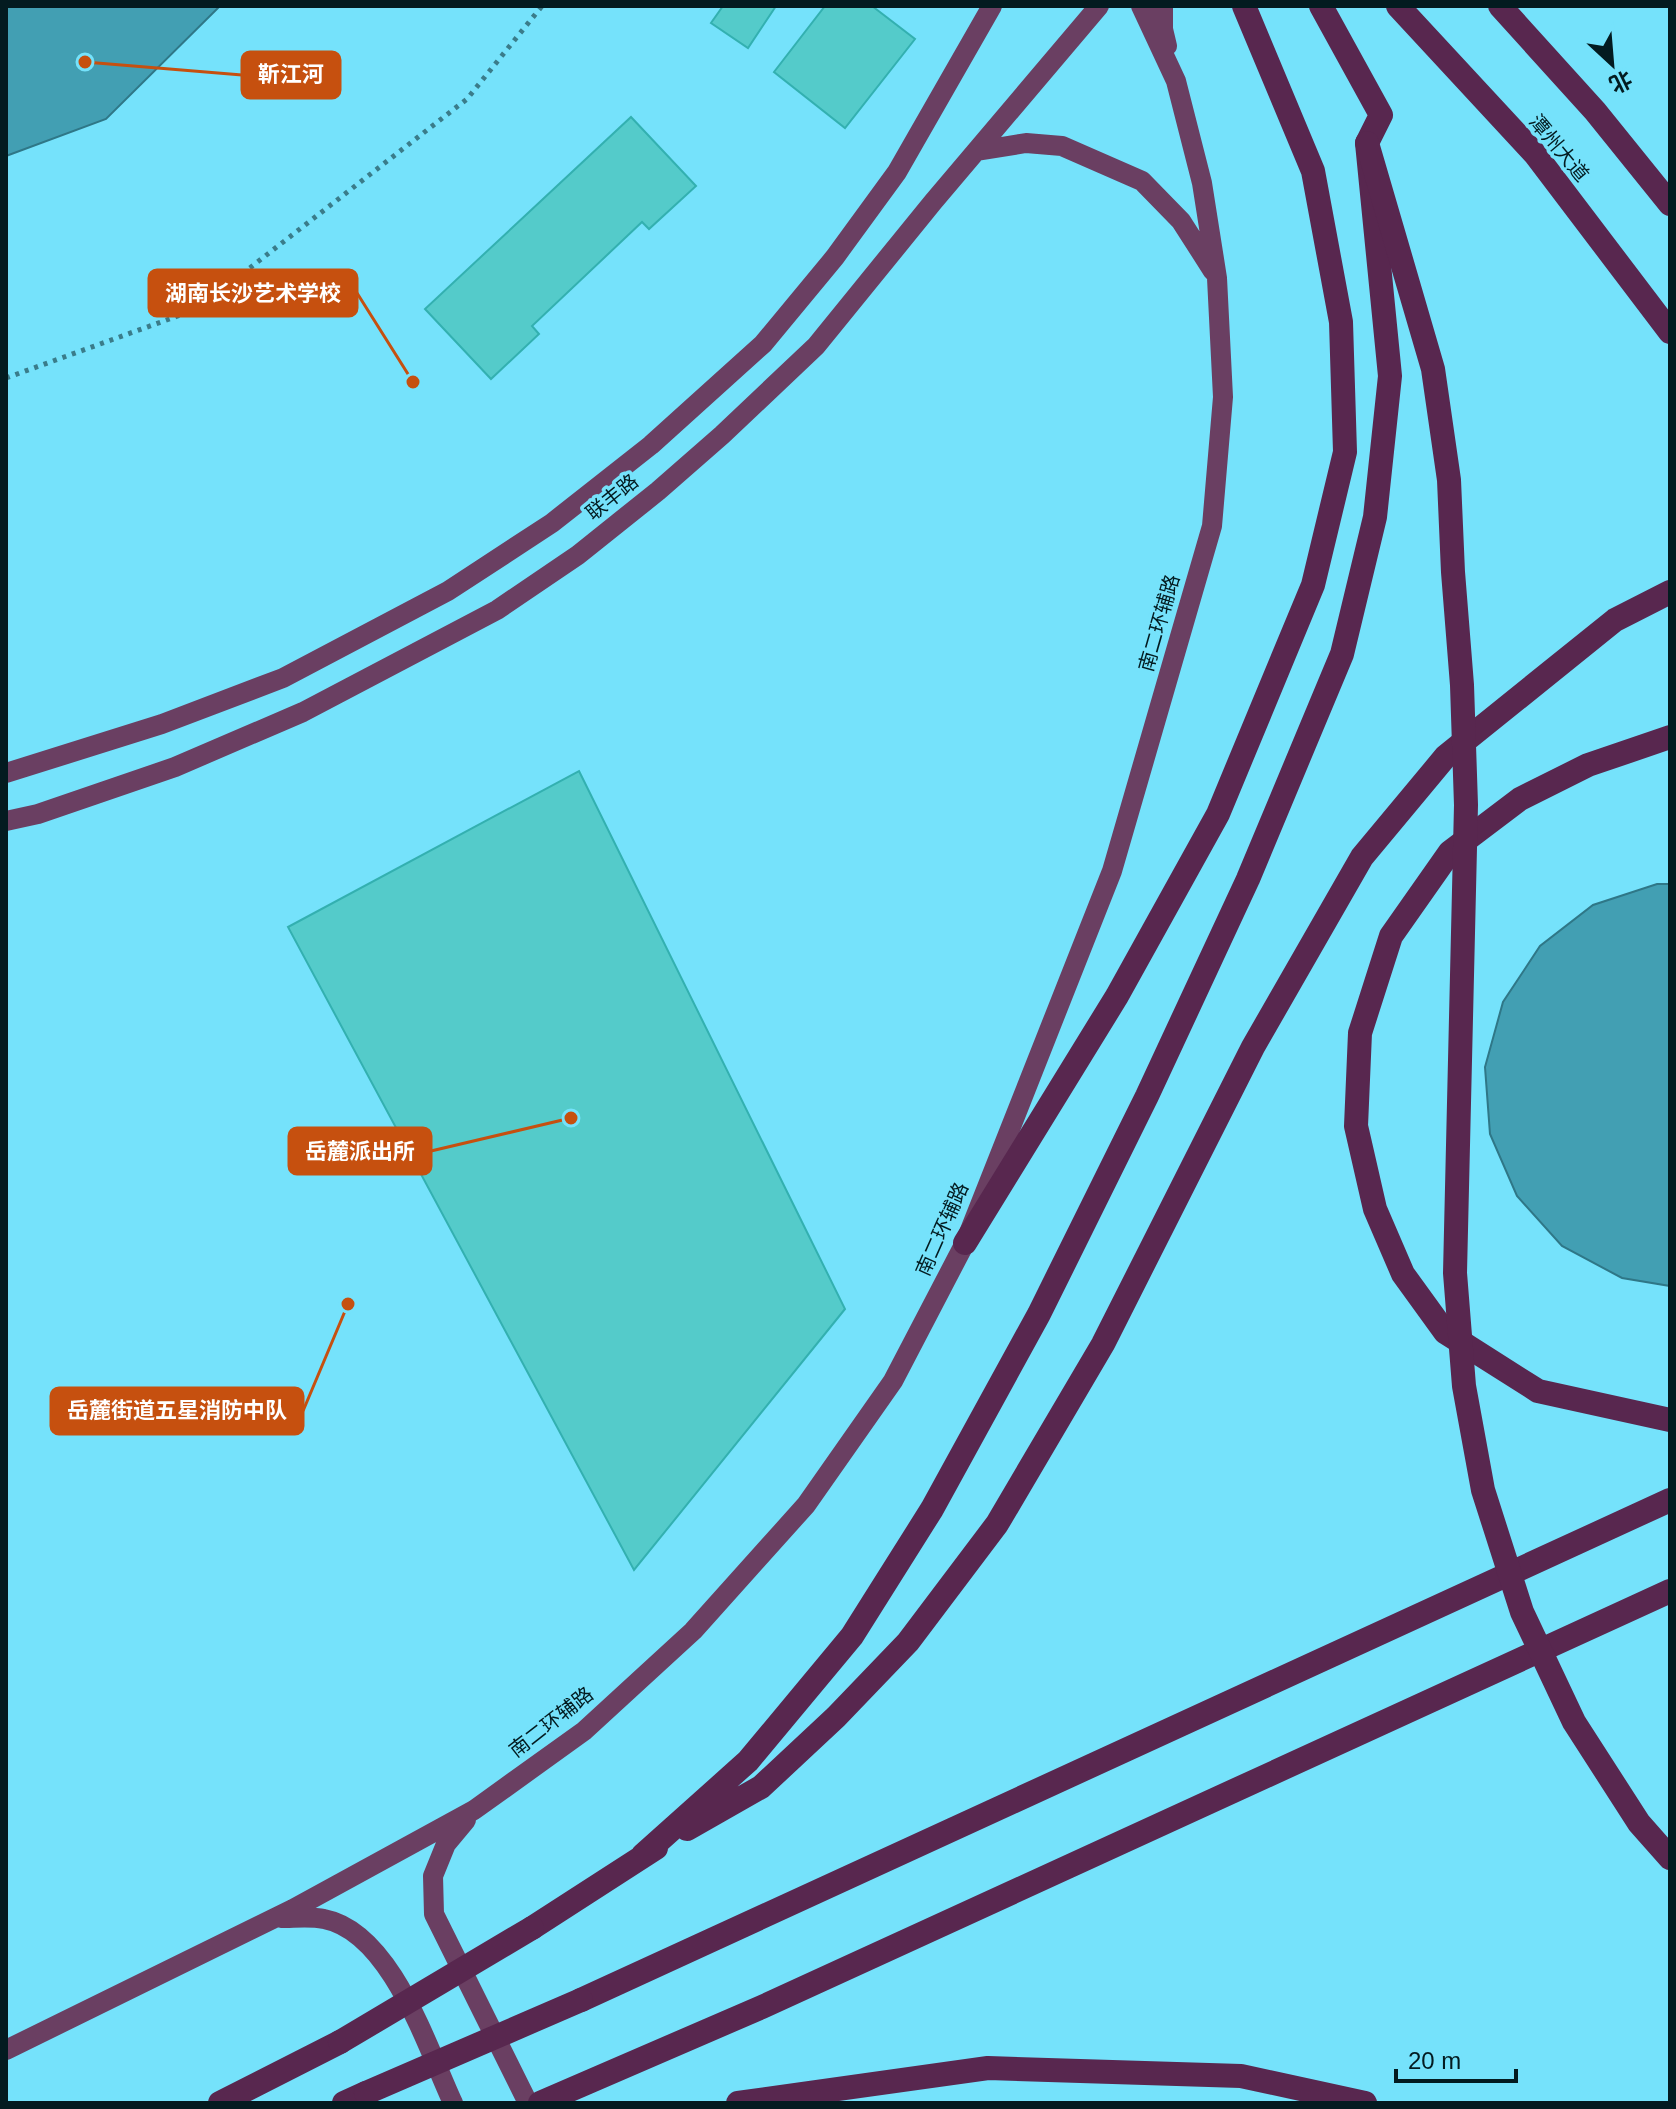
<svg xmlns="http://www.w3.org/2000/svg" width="1676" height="2109" viewBox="0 0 1676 2109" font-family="Arial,'Noto Sans SC',sans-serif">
	<rect width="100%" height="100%" fill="#75e2fb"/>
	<path fill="#429fb3" stroke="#2f7787" stroke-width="2" d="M6,6H220L106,119L6,156Z
		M1657,884H1670V1286L1622,1278L1562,1246L1517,1196L1490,1134L1485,1067L1503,1002L1540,946L1593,905Z"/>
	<path fill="#54cbca" stroke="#33b0b0" stroke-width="2" d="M723,6H776L748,48L711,23Z
		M825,6H872L915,39L845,128L774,72Z
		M631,117L696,186L649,229L642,222L532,326L539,334L491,379L425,309Z
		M579,771L845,1309L634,1570L288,927Z"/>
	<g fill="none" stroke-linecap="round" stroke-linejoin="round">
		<path stroke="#3a7c8a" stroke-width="5" stroke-dasharray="4 6" stroke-linecap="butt" d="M6,378L197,309L467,99L542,6"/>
		<path stroke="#6a3f62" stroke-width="20" d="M1163,6V29L1167,46
			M977,151L1026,143L1062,146L1142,181L1181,221L1213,271
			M6,773L162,724L283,678L448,591L552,523L651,445L763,344L835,257L897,172L992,6
			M6,821L38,814L175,767L303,712L497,610L578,555L658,491L722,435L816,346L933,202L1099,6
			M466,1820L446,1844L433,1876L434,1914L528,2103
			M281,1918C295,1918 311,1916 324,1919C391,1932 427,2047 453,2103
			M6,2050L293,1909L474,1810L584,1731L693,1631L806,1505L893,1381L965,1243L1112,871L1212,526L1223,397L1217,278L1202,183L1176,81L1141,6"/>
		<path stroke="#58274f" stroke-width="24" d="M1398,6L1535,154L1670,332
			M1500,6L1595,111L1670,204
			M1670,737L1588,765L1520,799L1450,852L1391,936L1360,1033L1356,1126L1375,1209L1403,1274L1445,1332L1538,1391L1670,1420
			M965,1243L1117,996L1218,814L1313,585L1345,452L1341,322L1313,171L1244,6
			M687,1829L761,1787L836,1717L908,1642L997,1524L1103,1344L1253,1047L1362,857L1446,756L1615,620L1670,592
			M643,1855L748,1761L852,1636L932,1509L1039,1314L1147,1096L1248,879L1342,654L1375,517L1390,376L1367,143L1381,115L1321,6
			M532,1928L656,1848
			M581,2000L1670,1500
			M220,2103L340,2042
			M344,2103L366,2093
			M540,2103L762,2007L1670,1591
			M738,2103L988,2068L1241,2076L1365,2103"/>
		<path stroke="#58274f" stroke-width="24" d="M1367,143L1433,369L1449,480L1453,572L1462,685L1466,805L1455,1273L1464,1386L1483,1490L1522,1612L1574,1722L1639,1823L1670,1858
			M340,2042L532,1928
			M366,2093L581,2000"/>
	</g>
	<g text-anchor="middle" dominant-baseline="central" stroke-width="7" stroke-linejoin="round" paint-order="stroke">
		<g font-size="20" fill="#031b20" stroke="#75e2fb">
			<text transform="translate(1559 148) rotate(50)">潭州大道</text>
			<text transform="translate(612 497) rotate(-39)">联丰路</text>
			<text transform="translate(1159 623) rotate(-74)">南二环辅路</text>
			<text transform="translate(942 1229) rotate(-66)">南二环辅路</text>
			<text transform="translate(551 1722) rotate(-38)">南二环辅路</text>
		</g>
	</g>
	<path fill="none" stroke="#c6500f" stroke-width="3" d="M85 62L242 75M413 382L357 293M571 1118L431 1151M348 1304L303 1411"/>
	<g fill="#c6500f" stroke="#75e2fb" stroke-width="3">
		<circle cx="85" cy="62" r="8"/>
		<circle cx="413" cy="382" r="8"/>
		<circle cx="571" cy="1118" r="8"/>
		<circle cx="348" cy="1304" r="8"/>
	</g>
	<g fill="#c6500f" stroke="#c6500f" stroke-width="3">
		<rect x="242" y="52" width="98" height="46" rx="8"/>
		<rect x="149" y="270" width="208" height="46" rx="8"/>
		<rect x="289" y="1128" width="142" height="46" rx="8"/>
		<rect x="51" y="1388" width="252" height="46" rx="8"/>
	</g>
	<g font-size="22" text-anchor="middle" font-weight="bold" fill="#fff">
		<text x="291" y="82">靳江河</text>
		<text x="253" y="301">湖南长沙艺术学校</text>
		<text x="360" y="1159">岳麓派出所</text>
		<text x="177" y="1418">岳麓街道五星消防中队</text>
	</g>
	<rect width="1676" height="2109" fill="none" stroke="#031b20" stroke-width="16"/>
	<g transform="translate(1612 64) rotate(154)" stroke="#75e2fb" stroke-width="6" paint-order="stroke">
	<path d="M0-6L14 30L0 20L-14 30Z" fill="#031b20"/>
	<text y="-12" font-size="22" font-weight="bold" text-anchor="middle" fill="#031b20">北</text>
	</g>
	<path d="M1396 2069v12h120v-12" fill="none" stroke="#031b20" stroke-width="4"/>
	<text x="1408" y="2069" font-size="24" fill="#031b20" stroke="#75e2fb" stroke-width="6" paint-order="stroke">20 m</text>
</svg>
